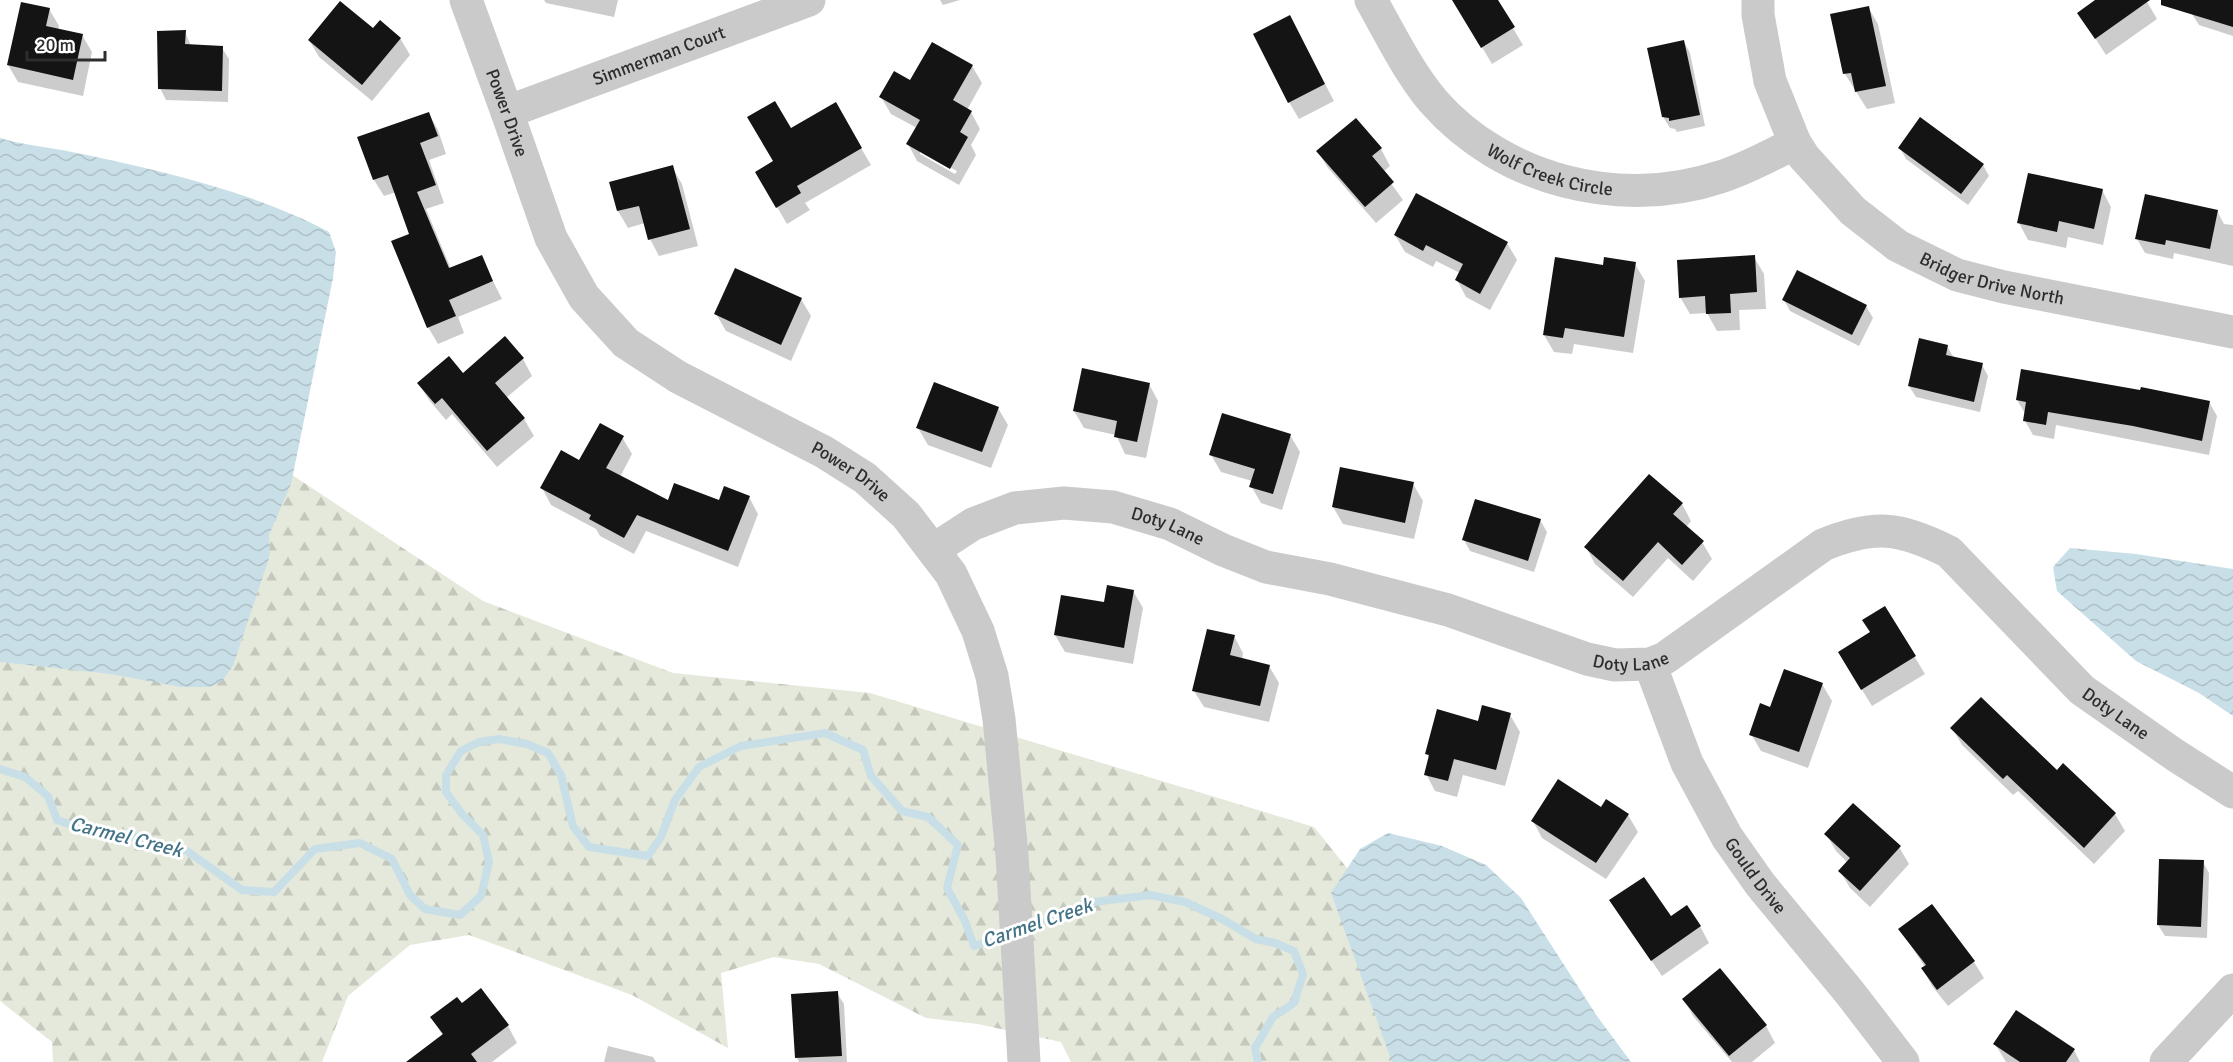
<svg xmlns="http://www.w3.org/2000/svg" width="2233" height="1062" viewBox="0 0 2233 1062" font-family="Signika,sans-serif">
	<defs>
		<pattern id="forest-firs" width="22" height="20" patternUnits="userSpaceOnUse" patternTransform="scale(1.5)"><rect width="22" height="20" fill="#e4e9db"/><path d="M5 1l3.5 6h-7zM16 11l3.5 6h-7z" fill="#c4c8bc"/></pattern>
		<pattern id="water-waves" width="16" height="10" patternUnits="userSpaceOnUse" patternTransform="scale(1.5)"><rect width="16" height="10" fill="#c9dfe7"/><path d="M0 5q4-4 8 0t8 0" fill="none" stroke="#adc0c6"/></pattern>
	</defs>
	<rect width="100%" height="100%" fill="#fff"/>
	<path fill="url(#forest-firs)" d="M0,354L218,426L483,601L673,673L870,693L1314,827L1503,1062H1071L1061,1042L978,1024L926,1018L819,964L774,957L721,973L728,1048L632,995L469,935L410,945L348,996L322,1062H53L52,1042L0,1001Z"/>
	<path fill="url(#water-waves)" d="M0,138C23,145 48,147 72,152C155,169 255,192 329,232L336,252L333,278L291,484L269,535L270,555L233,666L222,681L210,687H181L111,674L0,662Z
		M2070,548L2136,554L2233,569V716L2199,693L2136,661L2057,591L2053,567Z
		M1388,833L1442,846L1486,865L1521,898L1597,1016L1631,1062H1392L1331,893L1360,849Z"/>
	<path fill="#0003" fill-rule="evenodd" d="M544,0H618L614,17L546,3Z
		M940,0H960L943,5Z
		M1454,0H1496L1523,45L1492,64Z
		M2096,0H2146L2157,19L2106,55L2079,13Z
		M2197,0H2233V36L2199,25L2192,14Z
		M1868,7L1878,24L1895,103L1867,109L1845,74L1832,15Z
		M49,9L59,26L58,30L82,35L92,52L83,96L18,82L8,65Z
		M374,31L400,38L410,55L372,101L319,57L309,40Z
		M185,32L191,46L222,48L229,59L228,102L166,100L160,88Z
		M1299,34L1334,101L1299,119L1289,102Z
		M1684,42L1690,53L1705,126L1677,132L1675,129L1670,128L1663,117Z
		M972,66L982,83L967,110L971,112L980,129L971,145L976,155L959,185L917,161L908,144L917,128L891,114L881,97L911,82ZM920,151L957,171L955,174L920,154Z
		M835,104L871,165L805,203L810,210L787,224L757,173L775,162L790,130Z
		M429,114L438,130L446,154L429,160L444,203L426,209L451,269L481,257L502,299L458,317L464,333L438,344L428,327L411,235L396,192L384,196L374,180L359,138Z
		M1900,148L1983,165L1989,176L1968,205L1906,159Z
		M1381,149L1390,166L1383,172L1403,200L1376,223L1328,168L1318,152Z
		M672,167L682,184L698,246L659,256L650,239L645,223L628,228L618,211L611,183Z
		M2102,190L2111,207L2103,245L2068,237L2066,248L2028,240L2019,223Z
		M2217,211L2224,224L2233,225V266L2174,253L2173,259L2145,253L2137,239Z
		M1395,235L1507,243L1517,260L1490,310L1466,297L1457,280L1460,273L1436,261L1433,267L1405,252Z
		M1754,257L1764,274L1766,309L1739,310L1740,330L1717,331L1707,313L1690,314L1680,297Z
		M1635,264L1645,281L1633,353L1574,344L1572,354L1554,352L1544,335L1604,267Z
		M1798,272L1866,306L1873,318L1859,346L1790,311L1784,300Z
		M801,299L811,316L791,361L726,331L716,314Z
		M1947,346L1954,358L1982,365L1988,376L1980,412L1916,397L1909,386Z
		M523,359L532,376L506,398L524,419L534,436L497,467L452,414L446,420L429,400L419,384Z
		M1149,384L1158,401L1146,458L1125,454L1116,435L1084,428L1074,411Z
		M2017,400L2209,402L2217,416L2209,455L2056,425L2054,439L2033,435L2025,421L2026,415Z
		M998,408L1008,425L991,468L928,445L918,428Z
		M1290,435L1300,452L1282,510L1261,503L1251,486L1252,481L1221,472L1211,455Z
		M622,437L632,454L620,477L668,502H719L749,497L758,514L738,567L646,531L634,554L600,536L596,529L551,505L542,488L580,462Z
		M1413,484L1423,501L1414,539L1343,524L1333,507Z
		M1682,504L1691,521L1686,527L1702,542L1712,559L1693,581L1668,558L1633,597L1595,564L1586,547Z
		M1540,520L1547,532L1534,572L1470,551L1464,540Z
		M1133,591L1143,608L1133,664L1065,652L1055,635L1062,596L1105,604Z
		M1885,608L1925,674L1872,706L1849,669Z
		M1234,636L1243,653L1242,660L1269,666L1279,683L1269,722L1204,707L1194,691Z
		M1822,684L1832,701L1808,768L1761,751L1751,734Z
		M1510,715L1520,732L1505,786L1463,775L1457,797L1435,791L1426,774L1430,759L1427,754L1479,722Z
		M1952,728L2057,772L2115,814L2125,831L2094,864L2018,791L2013,795L1962,745Z
		M1601,809L1628,815L1638,832L1606,879L1542,838L1533,821Z
		M1826,834L1899,847L1909,864L1870,907L1850,888L1840,871L1848,863L1836,851Z
		M2161,860L2203,862L2209,873L2207,938L2165,936L2158,925Z
		M1611,901L1700,926L1709,943L1662,976Z
		M1900,929L1974,962L1984,978L1948,1006L1932,986L1923,969L1925,967Z
		M481,990L508,1026L517,1043L492,1062H408L443,1036L432,1018L462,1005Z
		M837,993L844,1004L847,1062H799L797,1058Z
		M1684,999L1766,1026L1775,1043L1752,1062H1732L1693,1016Z
		M1995,1044L2074,1050L2080,1062H2006Z
		M608,1046L653,1057L656,1062H604Z"/>
	<g fill="none" stroke-linecap="round" stroke-linejoin="round">
		<path stroke="#c9dfe7" stroke-width="8" d="M0,769L25,777L48,796L57,820L78,827L138,837L187,851L242,890L274,892L315,849L360,843L392,859L410,895L425,909L460,915L481,896L489,862L483,835L462,814L446,792V775L461,751L479,742L499,739L527,744L548,753L561,775L573,826L589,847L648,856L661,837L675,800L699,767L741,746L825,733L863,750L871,776L902,811L928,817L958,845L947,888L965,921L974,946L1010,934
			M1024,929L1059,917L1086,903L1150,895L1185,902L1222,919L1256,939L1275,943L1294,951L1303,974L1294,1003L1273,1017L1255,1048L1258,1062"/>
	</g>
	<path fill="#141414" d="M1452,0H1498L1515,27L1481,48Z
		M2095,0H2150L2095,39L2077,13Z
		M2161,0H2233V27L2161,5Z
		M340,1L373,28L380,20L401,38L362,85L308,40Z
		M21,2L50,8L46,26L83,34L73,80L7,65Z
		M1869,6L1886,86L1855,92L1851,73L1843,74L1830,14Z
		M1290,15L1325,84L1288,103L1253,34Z
		M186,30L185,44L223,46L222,91L158,89L157,31Z
		M1684,40L1700,115L1669,121V118L1662,117L1647,48Z
		M932,42L973,65L953,100L972,111L960,132L968,137L950,169L906,144L920,120L879,97L894,71L910,80Z
		M775,101L791,128L836,102L862,148L797,186L801,193L776,208L755,172L773,161L747,117Z
		M429,112L438,136L420,143L436,185L417,192L449,268L482,255L493,281L449,300L456,316L427,328L391,241L409,234L388,175L373,180L357,137Z
		M1920,117L1984,164L1961,194L1898,148Z
		M1356,118L1382,148L1372,156L1394,182L1365,207L1316,151Z
		M673,165L690,229L648,240L639,206L617,211L609,182Z
		M2028,173L2103,189L2094,229L2059,221L2057,232L2017,223Z
		M1416,193L1508,242L1480,294L1455,280L1463,264L1426,245L1423,251L1394,235Z
		M2145,194L2218,210L2210,249L2166,240L2165,245L2135,239Z
		M1755,255L1757,292L1730,294L1731,313L1706,314L1705,296L1679,298L1677,260Z
		M1555,257L1603,265L1604,257L1636,262L1624,337L1565,328L1563,338L1543,335Z
		M735,268L802,298L781,345L714,314Z
		M1797,270L1867,305L1852,335L1782,300Z
		M505,336L524,358L495,383L525,418L487,451L442,398L435,404L417,383L449,356L463,373Z
		M1919,338L1948,345L1946,355L1983,363L1974,402L1908,386Z
		M1082,368L1150,383L1137,442L1114,437L1117,421L1073,411Z
		M2021,369L2140,390L2141,387L2210,401L2202,441L2133,426L2048,412L2046,425L2023,421L2026,402L2016,400Z
		M934,382L999,407L982,452L916,428Z
		M1222,413L1291,434L1273,494L1249,487L1255,469L1209,455Z
		M600,423L624,436L606,468L668,500L674,483L719,500L724,486L750,496L728,551L637,515L624,538L589,519L591,515L540,488L561,450L579,460Z
		M1340,467L1414,482L1405,523L1332,507Z
		M1649,474L1683,503L1673,514L1704,541L1682,565L1658,542L1623,581L1584,547Z
		M1475,499L1541,519L1528,561L1462,540Z
		M1107,585L1134,590L1124,648L1054,635L1061,595L1104,602Z
		M1885,606L1916,656L1861,690L1838,652L1870,632L1862,620Z
		M1207,629L1235,635L1230,655L1270,665L1260,706L1192,691Z
		M1784,669L1823,683L1799,752L1749,735L1760,703L1770,707Z
		M1981,697L2057,770L2063,763L2116,813L2084,848L2007,775L2003,779L1950,728Z
		M1482,705L1511,713L1496,770L1454,759L1448,781L1424,775L1429,755L1425,754L1437,709L1478,721Z
		M1558,779L1601,807L1606,799L1629,814L1596,863L1531,821Z
		M1853,803L1901,846L1860,891L1838,871L1850,858L1824,834Z
		M2159,859L2204,860L2201,927L2157,925Z
		M1644,877L1671,916L1687,905L1701,926L1651,961L1609,900Z
		M1932,904L1975,961L1937,990L1921,968L1926,965L1898,929Z
		M1720,968L1767,1025L1729,1056L1682,999Z
		M481,988L509,1025L471,1054L477,1062H406L443,1034L430,1017L457,997L462,1003Z
		M838,991L842,1056L795,1058L791,994Z
		M2016,1010L2075,1049L2066,1062H2020L1993,1044Z"/>
	<g fill="none" stroke-linecap="round" stroke-linejoin="round">
		<g stroke="#cacaca" stroke-width="33">
			<path id="s1" d="M466,0L507,112L551,238L584,297L626,343L678,377L824,452L865,478L906,515L951,574L978,631L992,676L999,719L1012,855L1024,1062"/>
			<path id="s2" d="M1371,0C1390,34 1408,71 1433,101C1503,181 1620,210 1720,177C1746,169 1771,155 1795,143"/>
			<path id="s3" d="M1758,0V15L1770,81L1795,143L1804,157L1853,211L1898,246L1957,275L2004,287L2233,332"/>
			<path id="s4" d="M507,112L809,0"/>
			<path id="s5" d="M933,550L973,524L1015,508L1064,503L1113,507L1170,524L1223,550L1266,567L1330,579L1448,610L1587,659L1615,665L1650,664L1665,658L1823,545C1874,524 1900,527 1949,552L2082,690L2175,755L2233,792"/>
			<path id="s6" d="M1650,664L1687,763L1727,837L1760,884L1850,993L1903,1062"/>
			<path d="M2166,1062L2233,990"/>
		</g>
	</g>
	<g text-anchor="middle" dominant-baseline="central" stroke-width="6" stroke-linejoin="round" paint-order="stroke">
		<g font-size="18" fill="#2d2d2d" stroke="#fff">
			<text stroke="none"><textPath href="#s4" startOffset="162">Simmerman Court</textPath></text>
			<text stroke="none"><textPath href="#s1" startOffset="120">Power Drive</textPath></text>
			<text stroke="none"><textPath href="#s2" startOffset="258">Wolf Creek Circle</textPath></text>
			<text stroke="none"><textPath href="#s3" startOffset="396">Bridger Drive North</textPath></text>
			<text stroke="none"><textPath href="#s1" startOffset="642">Power Drive</textPath></text>
			<text stroke="none"><textPath href="#s5" startOffset="249">Doty Lane</textPath></text>
			<text stroke="none"><textPath href="#s5" startOffset="735">Doty Lane</textPath></text>
			<text stroke="none"><textPath href="#s5" startOffset="1329">Doty Lane</textPath></text>
			<text stroke="none"><textPath href="#s6" startOffset="238">Gould Drive</textPath></text>
		</g>
		<g font-size="20" font-style="italic" fill="#437386" stroke="#fff">
			<text transform="translate(126 837) rotate(14)">Carmel Creek</text>
			<text transform="translate(1037 923) rotate(-19)">Carmel Creek</text>
		</g>
	</g>
	<path d="M27 51v9h78v-9" fill="none" stroke="#2d2d2d" stroke-width="3"/>
	<text x="36" y="51" font-size="18" fill="#2d2d2d" stroke="#ffffff" stroke-width="4.5" paint-order="stroke">20 m</text>
</svg>
